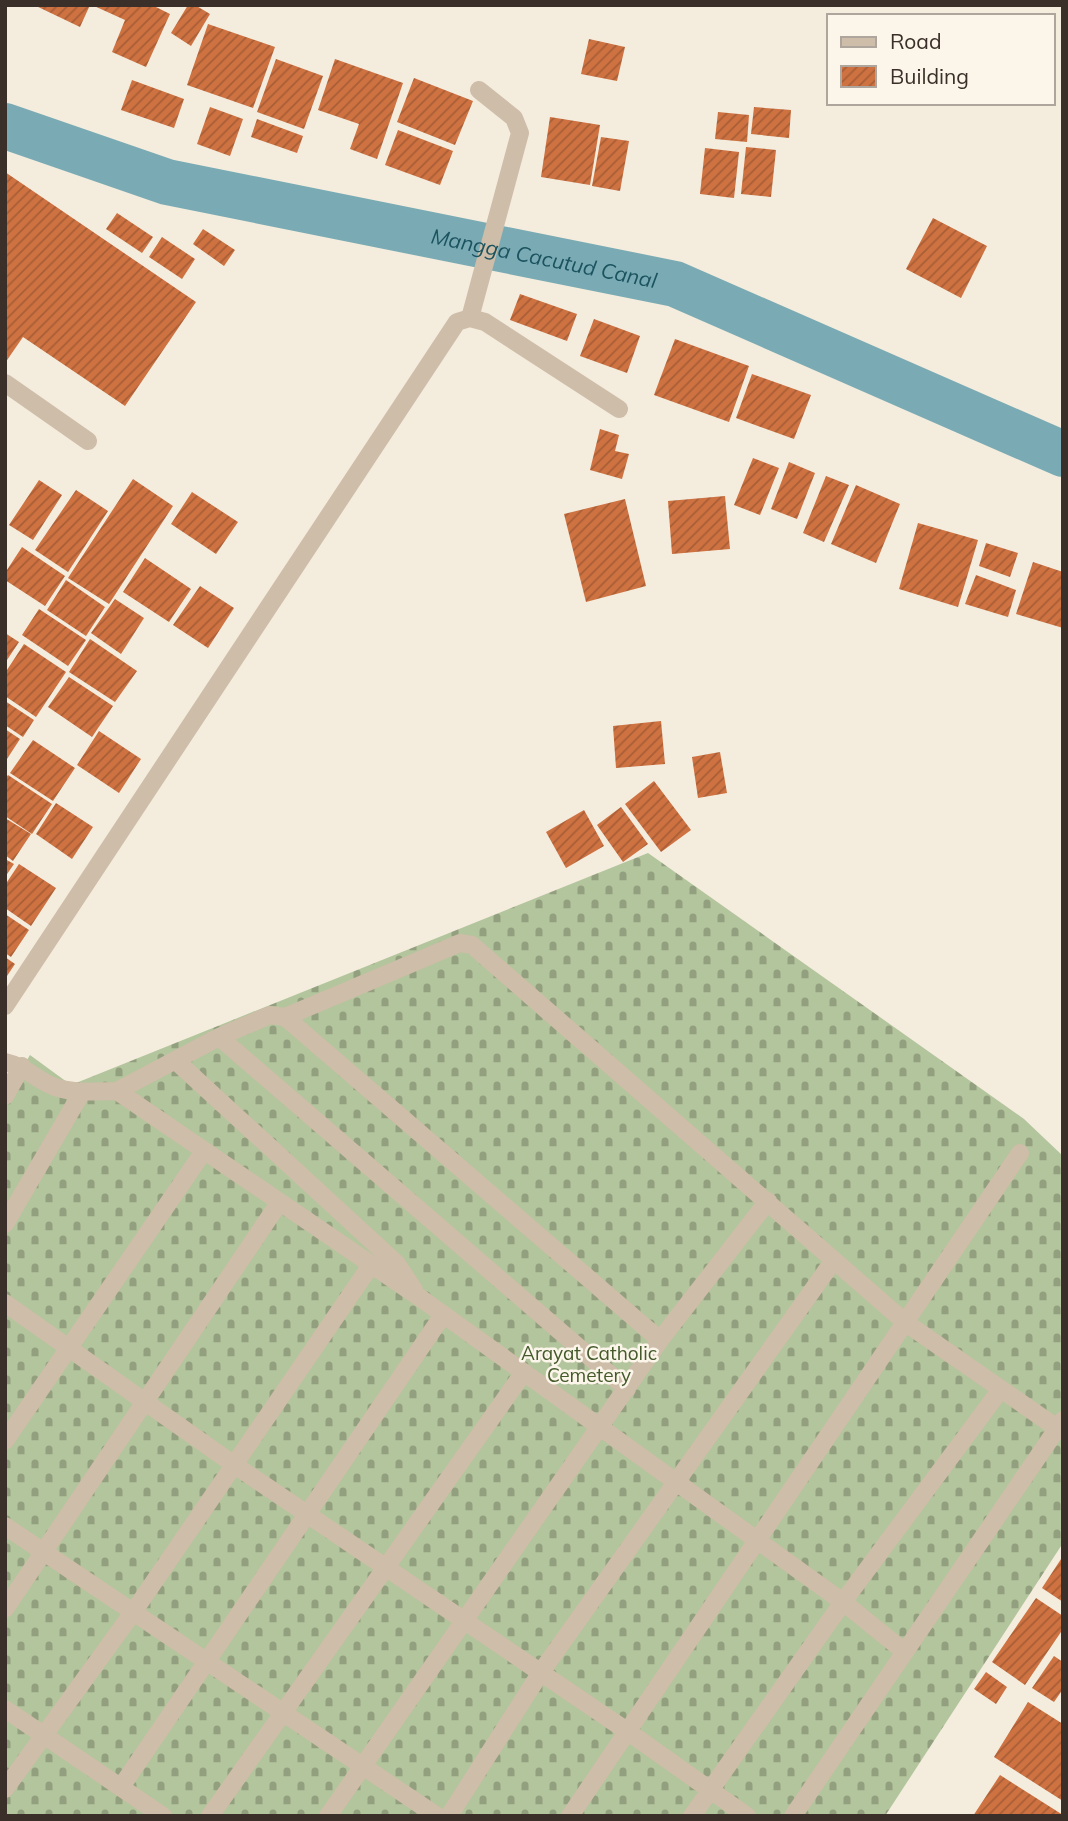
<svg xmlns="http://www.w3.org/2000/svg" width="1068" height="1821" viewBox="0 0 1068 1821" font-family="Mulish,sans-serif">
	<defs>
		<pattern id="cemetery-stones" width="16" height="16" patternUnits="userSpaceOnUse" patternTransform="scale(1.75)"><rect width="16" height="16" fill="#b3c59c"/><path d="M2 7V4a2 2 0 0 1 4 0v3zM10 15v-3a2 2 0 0 1 4 0v3z" fill="#93a07f"/></pattern>
		<pattern id="building-hatch" width="6" height="6" patternUnits="userSpaceOnUse" patternTransform="scale(1.75)"><rect width="6" height="6" fill="#ce7241"/><path d="M-1 1l2-2M0 6l6-6M5 7l2-2" fill="none" stroke="#a85e36"/></pattern>
	</defs>
	<rect width="100%" height="100%" fill="#f4ecdd"/>
	<path fill="url(#cemetery-stones)" d="M648,853L1024,1119L1063,1156V1543L885,1816H5V1097L30,1055L71,1085Z"/>
	<g fill="none" stroke-linecap="round" stroke-linejoin="round">
		<path stroke="#7aabb4" stroke-width="46" id="s1" d="M5,126L167,182L675,284L1063,454"/>
	</g>
	<path fill="url(#building-hatch)" d="M34,5H90L80,27Z
		M92,5H152L170,14L146,67L112,52L125,20Z
		M188,5H195L210,14L191,46L171,33Z
		M208,24L275,47L253,108L187,85Z
		M589,39L625,47L617,81L581,74Z
		M276,59L323,76L304,129L257,112Z
		M335,59L403,83L377,159L350,149L359,124L318,110Z
		M414,78L473,101L455,145L397,122Z
		M132,80L184,99L174,128L121,110Z
		M210,107L243,119L230,156L197,144Z
		M754,107L791,110L789,138L751,134Z
		M718,112L749,115L747,142L715,139Z
		M550,117L600,125L590,185L541,177Z
		M257,119L303,136L297,153L251,137Z
		M398,130L453,151L440,185L385,165Z
		M601,137L629,141L620,191L592,186Z
		M746,147L776,150L771,197L741,194Z
		M705,148L739,152L734,198L700,194Z
		M5,172L196,302L125,406L23,337L5,363Z
		M117,213L153,237L142,253L106,229Z
		M933,218L987,246L961,298L906,269Z
		M203,229L235,250L224,266L193,244Z
		M162,237L195,259L182,279L149,257Z
		M520,294L577,314L567,341L510,320Z
		M594,319L640,336L627,373L580,356Z
		M675,339L749,366L729,422L654,395Z
		M752,374L811,395L794,439L736,418Z
		M600,429L619,435L615,451L629,454L622,479L590,470Z
		M753,458L779,468L760,515L734,505Z
		M789,462L815,473L797,519L771,509Z
		M826,476L849,485L824,542L803,533Z
		M133,479L173,506L109,604L68,578Z
		M39,480L62,495L33,540L9,525Z
		M856,485L900,504L876,563L831,544Z
		M76,490L108,511L68,572L35,550Z
		M192,492L238,522L216,554L171,524Z
		M725,496L730,549L672,554L668,501Z
		M625,499L646,586L586,602L564,514Z
		M918,523L978,540L958,607L899,589Z
		M986,543L1018,553L1010,577L979,566Z
		M22,547L65,576L45,606L5,580V573Z
		M145,558L191,589L169,622L123,592Z
		M1033,562L1063,572V628L1016,614Z
		M976,575L1016,590L1008,617L965,604Z
		M66,580L105,607L86,636L47,610Z
		M200,586L234,608L208,648L173,625Z
		M115,599L144,618L121,654L91,633Z
		M39,609L86,640L68,666L22,635Z
		M5,633L19,642L5,663Z
		M90,639L137,671L115,702L69,672Z
		M24,644L66,672L36,717L5,696V673Z
		M69,677L113,706L92,737L48,707Z
		M5,701L34,720L23,737L5,725Z
		M661,721L665,764L616,768L613,726Z
		M5,729L20,739L5,762Z
		M99,731L141,759L119,793L77,765Z
		M33,740L75,768L53,801L10,773Z
		M720,752L727,793L698,798L692,757Z
		M8,775L52,804L32,834L5,816V779Z
		M654,781L691,830L661,852L625,804Z
		M56,803L93,827L72,859L36,834Z
		M621,807L648,844L623,862L597,825Z
		M584,810L604,846L566,868L546,832Z
		M5,818L31,834L13,861L5,855Z
		M5,859L14,864L5,877Z
		M19,864L56,888L31,926L5,908V885Z
		M5,914L29,930L11,957L5,953Z
		M5,957L15,964L5,979Z
		M1063,1556V1602L1042,1588Z
		M1036,1598L1063,1616V1629L1025,1685L992,1662Z
		M1054,1656L1063,1662V1689L1054,1702L1032,1688Z
		M986,1672L1007,1687L996,1704L974,1689Z
		M1028,1702L1063,1724V1801L994,1757Z
		M1000,1775L1063,1815V1816H973Z"/>
	<g fill="none" stroke-linecap="round" stroke-linejoin="round">
		<path stroke="#cebda8" stroke-width="18" d="M285,1017L460,943L472,945L906,1323L1057,1428
			M219,1037L627,1389
			M175,1060L397,1264L414,1290
			M5,1062C27,1067 36,1080 55,1087C75,1094 97,1091 117,1091L419,1297L843,1602L905,1652
			M117,1091L219,1037L270,1015L285,1017L660,1340
			M5,1096L22,1066
			M5,1224L82,1092
			M5,1303L236,1466L627,1731L747,1816
			M5,1441L204,1151
			M5,1526L437,1816
			M5,1609L279,1203
			M5,1709L163,1816
			M121,1787L443,1315
			M5,1789L134,1611L371,1265
			M210,1816L524,1372
			M328,1816L660,1340L768,1201
			M449,1816L541,1672L834,1260
			M570,1816L1020,1153
			M692,1816L843,1602L1001,1389
			M793,1816L1063,1420"/>
		<path stroke="#cebda8" stroke-width="18" d="M470,318L520,133L514,118L479,90
			M5,383L88,441
			M5,1006L457,322L470,318L485,322L619,409"/>
	</g>
	<g text-anchor="middle" dominant-baseline="central" stroke-width="5" stroke-linejoin="round" paint-order="stroke">
		<g font-size="19" fill="#445a2a" stroke="#fbf5ea">
			<text x="589" y="1353">Arayat Catholic<tspan x="589" dy="22">Cemetery</tspan></text>
		</g>
		<g font-size="21" font-style="italic" fill="#1b535f" stroke="#fbf5ea">
			<text stroke="none"><textPath href="#s1" startOffset="556">Mangga Cacutud Canal</textPath></text>
		</g>
	</g>
	<rect width="1068" height="1821" fill="none" stroke="#3a3029" stroke-width="14"/>
	<rect x="827" y="14" width="228" height="91" fill="#fbf5ea" stroke="#aea69d" stroke-width="2"/>
	<rect x="841" y="37" width="35" height="10" fill="#cebda8" stroke="#aea69d" stroke-width="2"/>
	<text x="890" y="49" font-size="21" fill="#3a3029">Road</text>
	<rect x="841" y="66" width="35" height="21" fill="url(#building-hatch)" stroke="#aea69d" stroke-width="2"/>
	<text x="890" y="84" font-size="21" fill="#3a3029">Building</text>
</svg>
